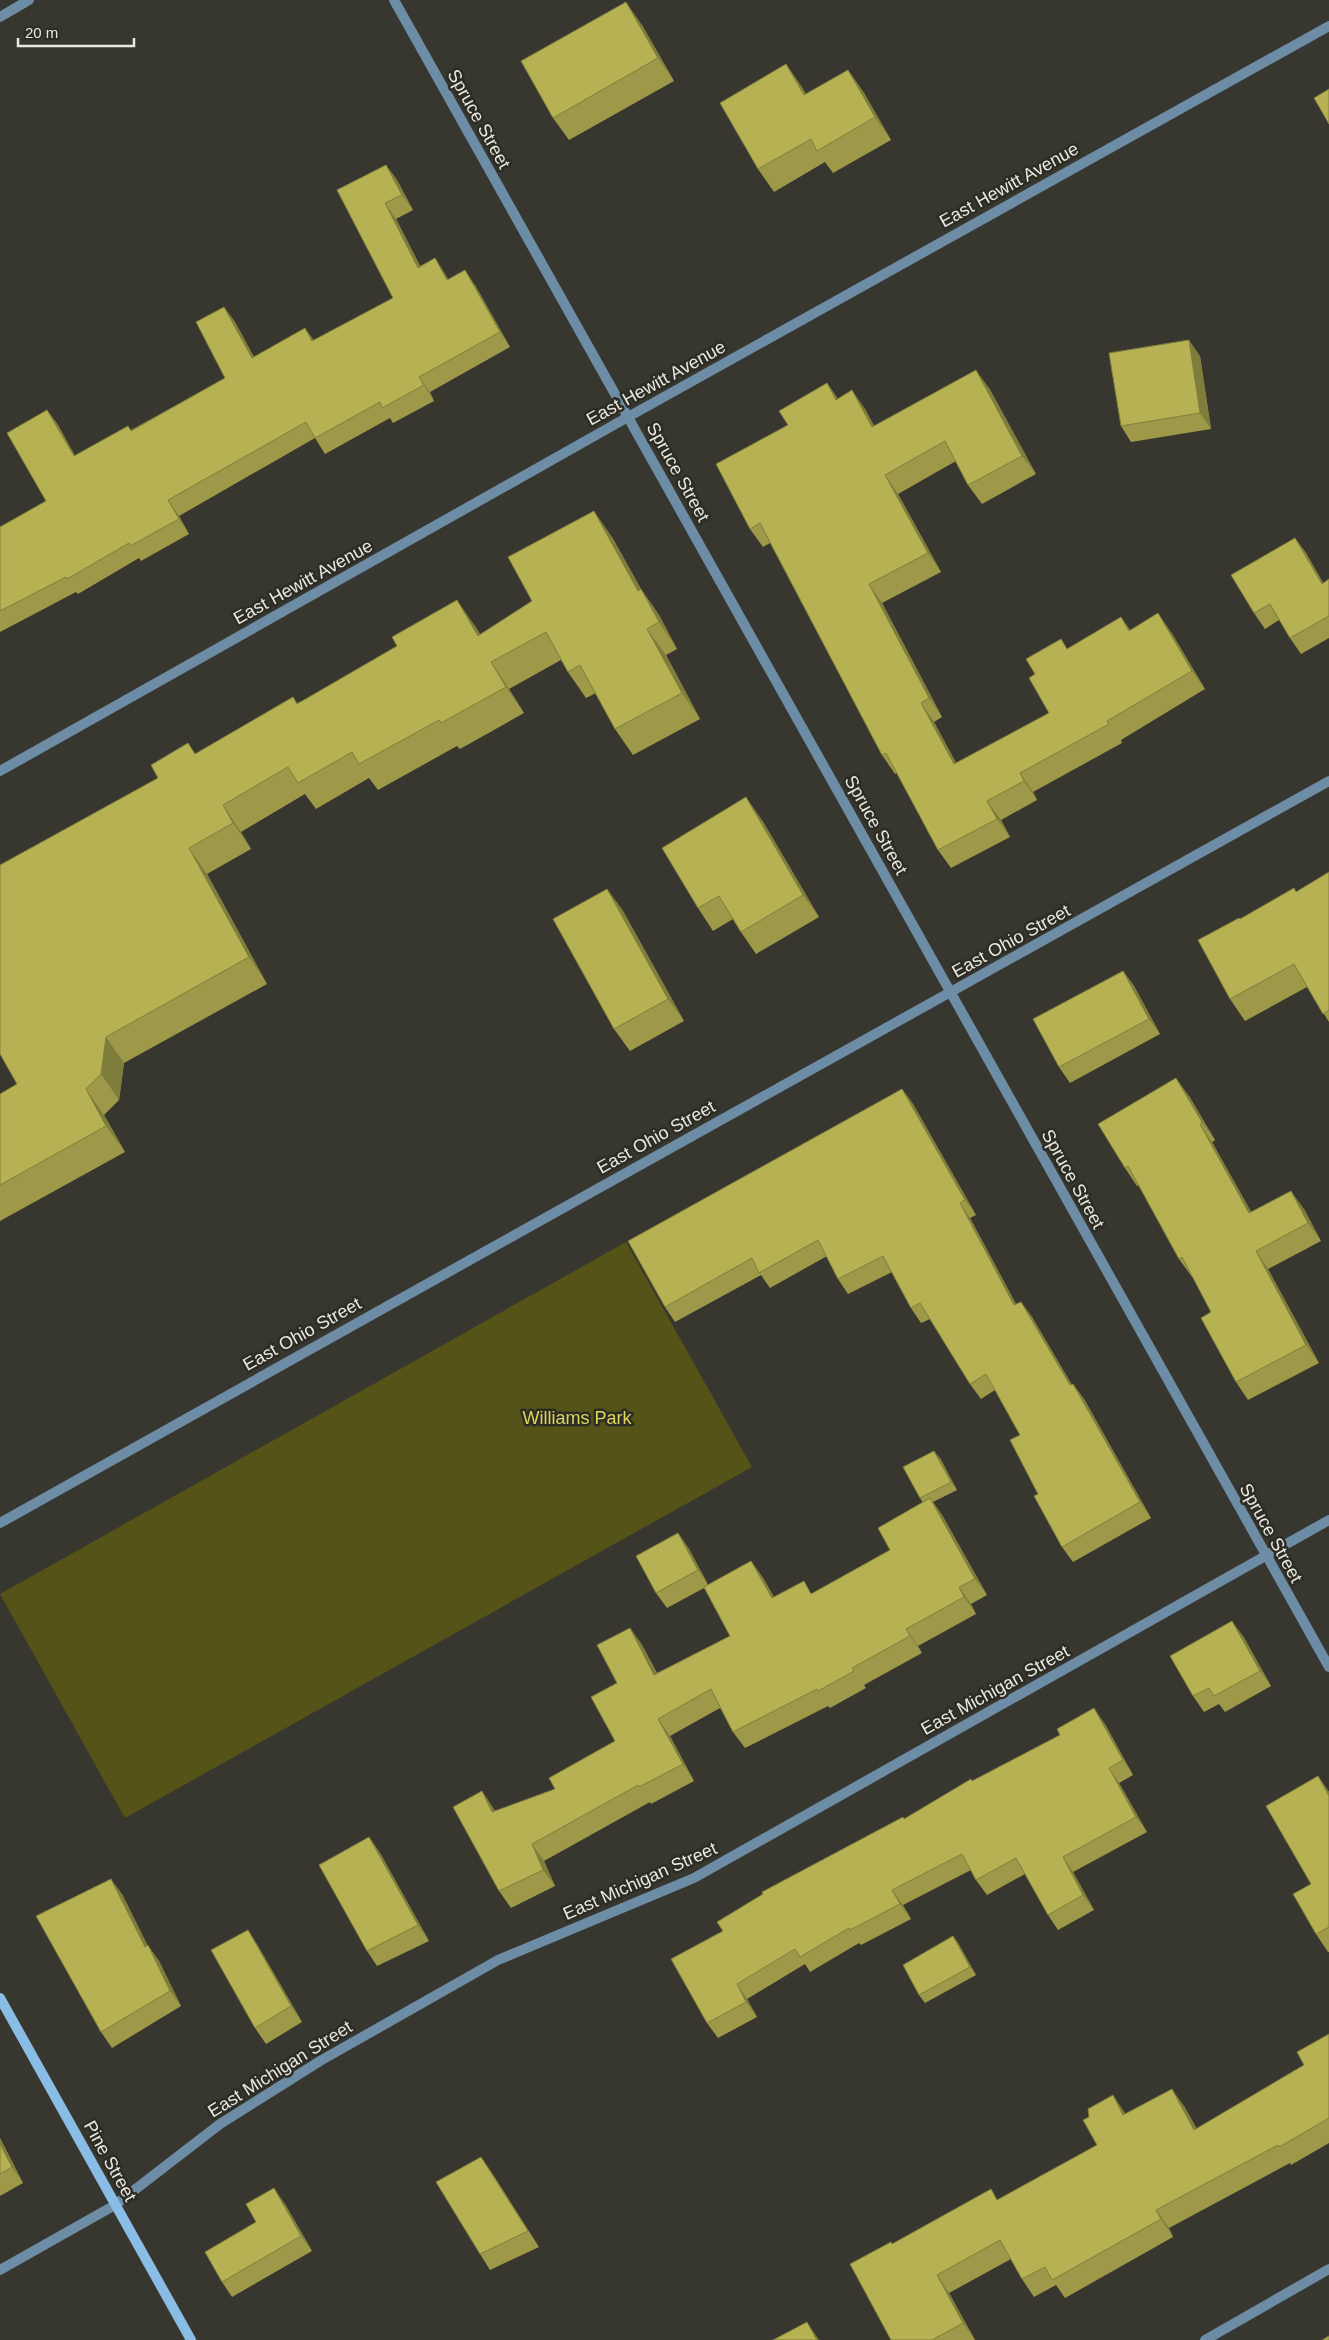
<svg xmlns="http://www.w3.org/2000/svg" width="1329" height="2340" viewBox="0 0 1329 2340" font-family="Helvetica,sans-serif">
	<rect width="100%" height="100%" fill="#37372f"/>
	<path fill="#555317" d="M626,1242L752,1467L125,1818L0,1594Z"/>
	<g fill="none" stroke-linecap="round" stroke-linejoin="round">
		<path stroke="#6d8ca6" stroke-width="10" d="M394,0L1329,1667
			M0,17L29,0
			M0,771L628,417L1329,26
			M0,1523C442,1274 887,1029 1329,781
			M0,2270L115,2205L220,2124L320,2061L498,1960L694,1878L1329,1520
			M1205,2340L1329,2269"/>
		<path stroke="#8abde6" stroke-width="10" d="M0,1998L191,2340"/>
	</g>
	<path fill="#9d9948" d="M642,25L674,81L569,140L553,118Z
		M786,64L806,94L848,70L864,93L891,140L833,173L825,162L774,192L758,169Z
		M386,165L397,180L413,210L396,219L420,266L435,258L448,279L475,285L510,347L430,392L434,401L393,423L390,418L325,454L315,438L179,516L189,534L141,561L139,558L78,594L76,592L0,632V527L46,501L47,410L58,425L75,456L128,426L131,430L225,378L224,307L235,322L254,357L314,340L393,298L337,190Z
		M1200,356L1211,429L1131,442L1121,426Z
		M827,383L838,399L865,409L874,426L989,388L1036,474L982,504L968,485L956,461L898,494L941,572L882,603L942,717L934,722L956,763L1049,713L1035,674L1068,649L1121,617L1130,630L1171,632L1205,689L1121,740L1122,743L1033,792L1037,800L1001,820L1010,837L951,868L938,850L897,773L895,774L882,755L770,543L763,547L750,529L788,425Z
		M612,537L641,589L659,615L677,649L666,655L700,719L633,755L615,729L596,693L586,698L568,672L561,660L509,689L524,713L460,749L457,746L378,790L369,778L316,809L305,794L241,832L251,849L207,874L267,984L124,1063L119,1100L104,1115L125,1152L0,1221V1094L17,1084L158,778L196,754L293,697L297,703L475,626L480,634L532,601Z
		M1295,538L1306,553L1323,583L1329,579V638L1301,654L1290,638L1279,620L1265,629L1254,613Z
		M762,820L819,917L756,954L741,932L733,919L713,931L698,908Z
		M1329,872V1022L1307,987L1245,1021L1230,999L1241,919L1296,892Z
		M607,889L623,911L684,1021L630,1051L614,1029Z
		M1123,971L1134,986L1160,1034L1070,1083L1059,1067Z
		M902,1089L913,1104L976,1215L970,1218L1016,1304L1021,1302L1032,1317L1072,1385L1073,1384L1084,1399L1151,1518L1073,1562L1062,1547L1038,1494L1020,1435L995,1390L981,1399L970,1384L930,1319L921,1323L911,1308L892,1272L848,1294L838,1279L827,1256L770,1288L761,1275L675,1322L665,1307Z
		M1189,1096L1215,1140L1212,1142L1251,1212L1304,1209L1321,1241L1268,1269L1319,1363L1248,1400L1236,1382L1211,1312L1193,1276L1192,1277L1179,1259L1139,1185L1137,1186L1125,1168Z
		M940,1458L957,1490L933,1502L942,1515L987,1595L971,1604L976,1614L918,1646L922,1653L864,1685L866,1688L830,1708L828,1706L745,1748L733,1732L720,1708L670,1736L694,1781L651,1804L650,1802L544,1861L555,1886L511,1908L499,1891L482,1791L495,1811L555,1789L615,1741L617,1683L630,1628L642,1645L657,1673L730,1636L704,1588L667,1608L656,1593L678,1533L689,1549L708,1585L751,1561L763,1578L774,1597L813,1593L890,1550L923,1503L920,1498Z
		M1243,1636L1271,1686L1225,1712L1219,1704L1204,1712L1193,1696Z
		M1105,1724L1133,1775L1119,1783L1147,1832L1073,1872L1094,1910L1058,1930L1048,1915L1025,1874L987,1895L976,1880L971,1870L903,1905L911,1919L861,1945L859,1943L810,1972L805,1964L747,1999L757,2017L718,2038L707,2023L723,1931L904,1819L973,1781Z
		M1318,1776L1329,1792V1952H1328L1316,1934L1311,1884Z
		M369,1837L380,1853L429,1941L377,1966L367,1951Z
		M122,1894L147,1945L159,1961L181,2006L112,2048L101,2032Z
		M248,1930L258,1946L302,2022L266,2044L255,2028Z
		M953,1936L958,1943L976,1975L925,2003L919,1995Z
		M1329,2034V2143L1291,2165L1290,2163L1169,2228L1173,2237L1065,2298L1056,2285L1034,2297L1022,2279L1011,2259L949,2293L975,2340H891L892,2244L998,2200L1097,2145L1125,2114L1184,2106L1197,2129L1304,2065Z
		M0,2138L23,2183L0,2196Z
		M481,2157L492,2173L539,2247L490,2270L480,2254Z
		M285,2204L312,2251L232,2297L222,2282L256,2222Z"/>
	<path fill="#7f7d3b" d="M626,2L642,25L674,81L658,58Z
		M786,64L802,87L820,118L804,95Z
		M848,70L864,93L891,140L875,117Z
		M386,165L397,180L413,210L402,195Z
		M385,203L396,219L429,283L418,268Z
		M435,258L445,274L458,295L447,280Z
		M465,270L475,285L510,347L500,332Z
		M224,307L235,322L262,373L252,358Z
		M305,328L316,343L312,341Z
		M1189,340L1200,356L1211,429L1200,413Z
		M976,370L989,388L1036,474L1022,456Z
		M419,377L430,392L434,401Z
		M827,383L840,402L836,400Z
		M852,390L865,409L885,446L872,427Z
		M47,410L58,425L84,472L74,456Z
		M885,475L898,494L941,572L928,553Z
		M168,500L179,516L189,534L179,519Z
		M594,511L612,537L650,606L641,589L659,615L677,649L638,591Z
		M1295,538L1306,553L1329,593L1322,584Z
		M869,584L882,603L942,717L929,698Z
		M457,600L475,626L496,662L478,636Z
		M1158,613L1171,632L1205,689L1192,671Z
		M647,629L666,655L700,719L682,693Z
		M491,662L509,689L524,713L506,687Z
		M921,703L934,722L967,783L954,764Z
		M1020,773L1033,792L1037,800L1024,781Z
		M746,797L762,820L819,917L803,895Z
		M987,801L1001,820L1010,837L997,819Z
		M223,805L241,832L251,849L233,823Z
		M189,848L207,874L267,984L249,957Z
		M607,889L623,911L684,1021L668,999Z
		M1123,971L1134,986L1160,1034L1149,1019Z
		M106,1037L124,1063L119,1100L101,1074Z
		M1176,1078L1189,1096L1215,1140L1202,1122Z
		M86,1089L104,1115L125,1152L106,1126Z
		M902,1089L913,1104L976,1215L965,1200Z
		M1200,1124L1212,1142L1262,1231L1249,1213Z
		M1291,1191L1304,1209L1321,1241L1308,1223Z
		M960,1203L970,1218L1025,1321L1014,1305Z
		M1256,1251L1268,1269L1319,1363L1306,1345Z
		M1021,1302L1032,1317L1081,1401L1070,1385Z
		M1073,1384L1084,1399L1151,1518L1140,1502Z
		M934,1451L940,1458L957,1490L951,1482Z
		M930,1498L942,1515L987,1595L975,1579Z
		M678,1533L689,1549L709,1586L698,1570Z
		M751,1561L763,1578L784,1615L772,1598Z
		M959,1587L971,1604L976,1614L964,1597Z
		M1232,1621L1243,1636L1271,1686L1260,1671Z
		M630,1628L642,1645L666,1692L654,1675Z
		M906,1629L918,1646L922,1653L910,1636Z
		M1094,1708L1105,1724L1133,1775L1123,1760Z
		M658,1719L670,1736L694,1781L683,1764Z
		M1109,1768L1119,1783L1147,1832L1136,1817Z
		M1318,1776L1329,1792V1796Z
		M482,1791L493,1808L504,1829L492,1812Z
		M369,1837L380,1853L429,1941L418,1925Z
		M532,1844L544,1861L555,1886L543,1870Z
		M1063,1857L1073,1872L1094,1910L1083,1895Z
		M111,1879L122,1894L156,1962L145,1947Z
		M892,1890L903,1905L911,1919L900,1904Z
		M248,1930L258,1946L302,2022L291,2006Z
		M953,1936L958,1943L976,1975L970,1967Z
		M148,1945L159,1961L181,2006L170,1991Z
		M737,1984L747,1999L757,2017L746,2002Z
		M1172,2089L1184,2106L1207,2148L1194,2130Z
		M1113,2095L1125,2113L1136,2132L1123,2115Z
		M0,2138L23,2183L12,2167L0,2144Z
		M481,2157L492,2173L539,2247L528,2231Z
		M274,2188L285,2204L312,2251L301,2236Z
		M1156,2210L1169,2228L1173,2237L1161,2219Z
		M937,2275L949,2293L975,2340L963,2323Z
		M807,2322L819,2340H817Z"/>
	<path fill="#b6b254" stroke="#7f7d3b" d="M626,2L658,58L553,118L521,61Z
		M786,64L804,95L848,70L875,117L817,151L811,139L758,169L720,103Z
		M1329,89V124L1314,98Z
		M386,165L402,195L385,203L418,268L435,258L447,280L465,270L500,332L419,377L424,385L382,408L380,402L315,438L306,422L168,500L179,519L130,546L129,543L67,579L66,577L0,611V527L46,501L7,433L47,410L74,456L128,426L131,431L225,378L196,322L224,307L252,358L305,328L312,341L393,298L337,190Z
		M1189,340L1200,413L1121,426L1109,353Z
		M976,370L1022,456L968,485L945,441L885,475L928,553L869,584L929,698L921,703L954,764L1049,713L1029,678L1035,674L1026,659L1061,639L1067,649L1121,617L1129,631L1158,613L1192,671L1107,721L1109,724L1020,773L1024,781L987,801L997,819L938,850L886,753L882,755L760,523L750,529L716,464L788,425L779,411L827,383L836,400L852,390L872,427Z
		M594,511L638,591L641,589L659,622L647,629L682,693L615,729L580,665L568,672L546,632L491,662L506,687L441,723L439,720L359,764L352,752L298,783L288,767L223,805L233,823L189,848L249,957L106,1037L101,1074L86,1089L106,1126L0,1185V1094L17,1084L0,1054V865L158,778L151,765L188,743L195,754L293,697L297,704L397,646L392,637L457,600L478,636L532,601L508,557Z
		M1295,538L1322,584L1329,579V616L1290,638L1270,604L1254,613L1231,575Z
		M746,797L803,895L741,932L719,896L698,908L662,848Z
		M1329,872V1010L1323,1014L1294,964L1230,999L1198,940L1239,918L1240,919L1294,888L1296,892Z
		M607,889L668,999L614,1029L553,919Z
		M1123,971L1149,1019L1059,1067L1033,1019Z
		M1176,1078L1202,1122L1200,1124L1249,1213L1291,1191L1308,1223L1256,1251L1306,1345L1236,1382L1201,1318L1211,1312L1182,1257L1179,1259L1128,1166L1125,1168L1098,1124Z
		M902,1089L965,1200L960,1203L1014,1305L1021,1302L1070,1385L1073,1384L1140,1502L1062,1547L1034,1496L1038,1494L1010,1440L1020,1435L986,1374L970,1384L920,1303L911,1308L883,1256L838,1279L818,1240L759,1273L752,1258L665,1307L628,1241Z
		M934,1451L951,1482L920,1498L903,1467Z
		M930,1498L975,1579L959,1587L964,1597L906,1629L910,1636L852,1668L854,1671L818,1691L817,1689L733,1732L711,1689L658,1719L683,1764L639,1787L638,1785L532,1844L543,1870L499,1891L453,1807L482,1791L492,1812L555,1789L549,1778L615,1741L591,1697L617,1683L597,1645L630,1628L654,1675L730,1636L704,1587L751,1561L772,1598L804,1581L811,1594L890,1550L878,1528Z
		M678,1533L698,1570L656,1593L636,1556Z
		M1232,1621L1260,1671L1214,1696L1209,1688L1193,1696L1170,1656Z
		M1094,1708L1123,1760L1109,1768L1136,1817L1063,1857L1083,1895L1048,1915L1016,1858L976,1880L962,1854L892,1890L900,1904L850,1930L849,1928L800,1957L795,1949L737,1984L746,2002L707,2023L671,1959L723,1931L717,1922L763,1894L762,1892L903,1817L904,1819L971,1779L972,1781L1060,1735L1057,1729Z
		M1318,1776L1329,1796V1927L1316,1934L1293,1894L1311,1884L1266,1806Z
		M369,1837L418,1925L367,1951L319,1865Z
		M111,1879L145,1947L148,1945L170,1991L101,2032L36,1916Z
		M248,1930L291,2006L255,2028L211,1950Z
		M953,1936L970,1967L919,1995L903,1965Z
		M1329,2034V2118L1279,2147L1278,2145L1156,2210L1161,2219L1052,2280L1045,2267L1022,2279L1000,2240L937,2275L963,2323L932,2340H891L850,2264L891,2242L892,2244L991,2189L997,2200L1097,2145L1083,2120L1089,2117L1088,2109L1113,2095L1123,2115L1172,2089L1194,2130L1304,2065L1297,2052Z
		M0,2144L12,2167L0,2174Z
		M481,2157L528,2231L480,2254L436,2182Z
		M274,2188L301,2236L222,2282L205,2252L256,2222L246,2204Z
		M807,2322L817,2340H773Z
		M1329,2336V2340H1322Z"/>
	<g text-anchor="middle" dominant-baseline="central" stroke-width="5" stroke-linejoin="round" paint-order="stroke">
		<g font-size="18" fill="#e9e9e4" stroke="#2d2d25">
			<text transform="translate(479 119) rotate(61)">Spruce Street</text>
			<text transform="translate(1009 185) rotate(-29)">East Hewitt Avenue</text>
			<text transform="translate(656 383) rotate(-29)">East Hewitt Avenue</text>
			<text transform="translate(678 472) rotate(61)">Spruce Street</text>
			<text transform="translate(303 582) rotate(-29)">East Hewitt Avenue</text>
			<text transform="translate(876 825) rotate(61)">Spruce Street</text>
			<text transform="translate(1011 941) rotate(-29)">East Ohio Street</text>
			<text transform="translate(656 1137) rotate(-29)">East Ohio Street</text>
			<text transform="translate(1073 1179) rotate(61)">Spruce Street</text>
			<text transform="translate(302 1334) rotate(-29)">East Ohio Street</text>
			<text transform="translate(1271 1533) rotate(61)">Spruce Street</text>
			<text transform="translate(995 1690) rotate(-29)">East Michigan Street</text>
			<text transform="translate(640 1881) rotate(-24)">East Michigan Street</text>
			<text transform="translate(280 2069) rotate(-32)">East Michigan Street</text>
			<text transform="translate(110 2161) rotate(61)">Pine Street</text>
		</g>
		<g font-size="18" fill="#dcd658" stroke="#2d2d25">
			<text x="577" y="1418">Williams Park</text>
		</g>
	</g>
	<path d="M18 38v8h116v-8" fill="none" stroke="#e9e9e4" stroke-width="2.5"/>
	<text x="25" y="38" font-size="15" fill="#e9e9e4" stroke="#2d2d25" stroke-width="4" paint-order="stroke">20 m</text>
</svg>
